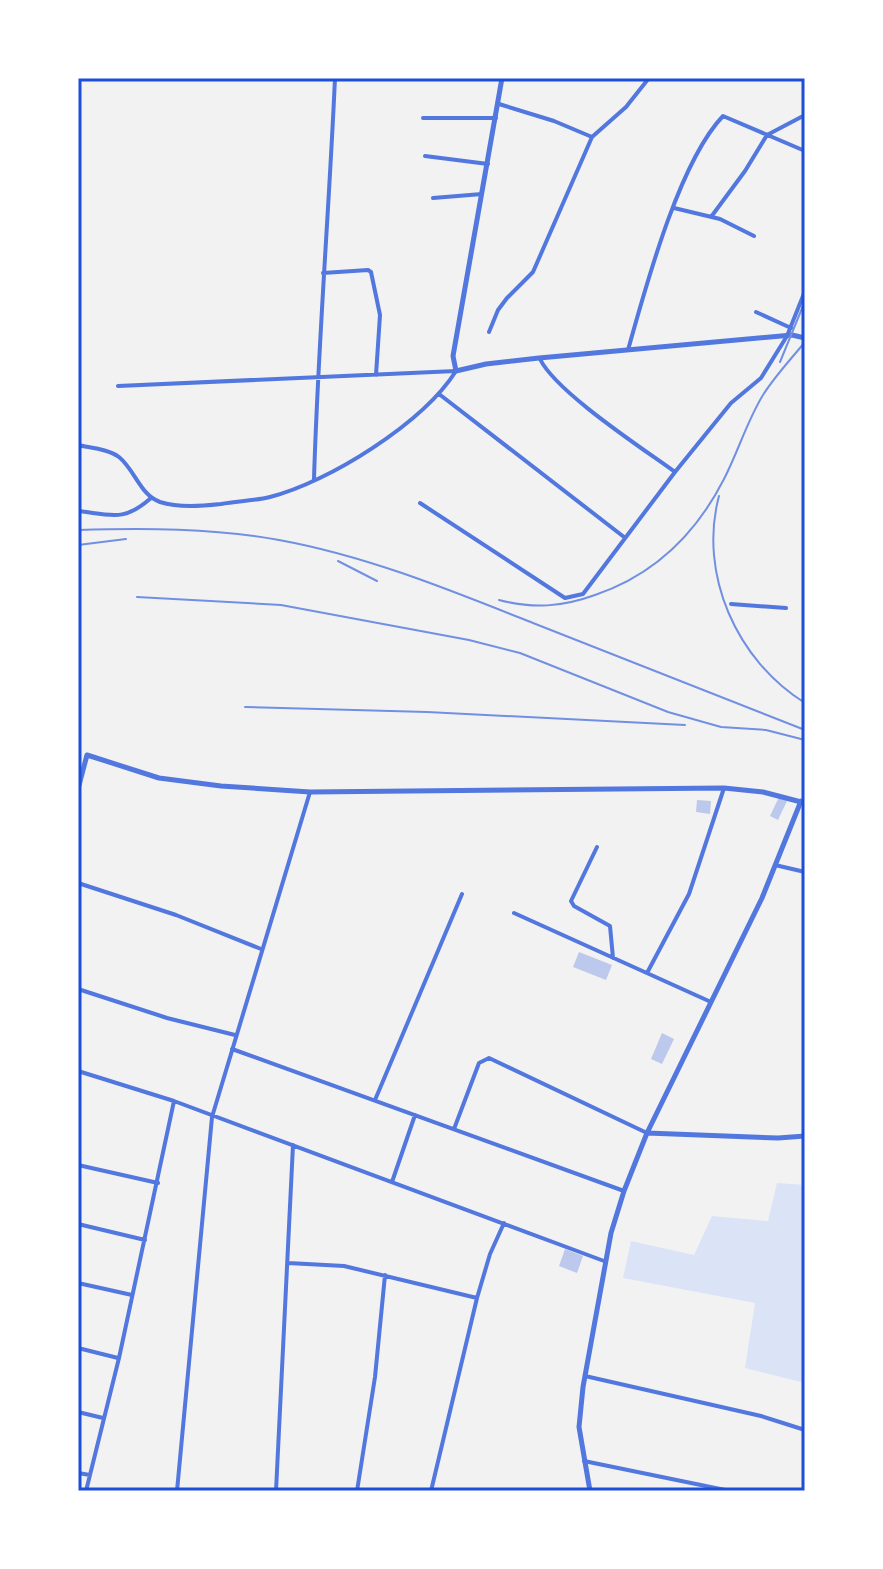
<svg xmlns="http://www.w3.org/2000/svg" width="883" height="1569" viewBox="0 0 883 1569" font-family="'Open Sans',sans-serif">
	<rect width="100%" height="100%" fill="#f2f2f2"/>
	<path fill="#dbe4f7" d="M777,1183L805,1185V1383L745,1368L755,1303L623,1278L631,1241L694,1255L712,1216L768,1221Z"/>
	<path fill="#bdc9ec" d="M779,797L787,801L778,820L770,816Z
		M697,800L711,801L710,814L696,812Z
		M579,952L612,965L606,980L573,967Z
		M662,1033L674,1039L662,1064L651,1059Z
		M565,1249L583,1256L577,1273L559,1266Z"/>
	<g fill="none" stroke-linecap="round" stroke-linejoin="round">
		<path stroke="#5277de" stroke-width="4" d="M499,104L554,121L592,137
			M423,118H496
			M425,156L488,164
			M433,198L482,194
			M674,208L720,219L754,236
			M711,217L745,171L767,135L805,115
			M323,273L368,270L371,272L380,315L376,375
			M756,312L791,328
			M489,332L498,310L507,298L533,272L592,137L626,107L649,78
			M628,350C646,286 679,162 723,116L805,151
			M540,359C556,392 642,448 675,472
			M118,386L456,371
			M439,394L624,537
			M78,445C91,448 108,449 119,457C135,470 140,495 160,502C179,508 202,506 221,504C237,501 254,501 270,497C329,482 423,423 456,371
			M314,479C318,345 329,212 335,78
			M420,503L565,598L583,594L675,472L731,403L761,378L787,336L805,291
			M78,511C112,515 124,522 151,498
			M731,604L786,608
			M597,847L571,901L574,906L610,926L613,958
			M775,865L805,872
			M78,883L176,915L261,949
			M514,913L711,1002
			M647,973L689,894L724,788
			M78,989L167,1018L235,1035
			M232,1049L624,1191
			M78,1071L174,1101L604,1261
			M375,1100L462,894
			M454,1129L479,1063L489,1058L647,1133
			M78,1165L158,1183
			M392,1182L415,1115
			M78,1224L145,1240
			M288,1263L344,1266L477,1298
			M78,1283L132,1295
			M78,1348L118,1358
			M585,1376L761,1416L805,1430
			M78,1412L103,1418
			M584,1461L730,1491
			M78,1473L90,1475
			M86,1491L119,1358L174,1101
			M177,1491L212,1117L310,792
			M276,1491L293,1145
			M357,1491L375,1377L385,1275
			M431,1491L477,1298L490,1254L504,1223"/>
		<path stroke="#5277de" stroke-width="5" d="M502,78L453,356L456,371L486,364L539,358L792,335L805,338
			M78,789L87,755L159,778L221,786L310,792L724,788L763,792L805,803
			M647,1133L778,1138L805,1136
			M590,1491L579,1427L583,1387L611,1233L624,1191L647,1133L762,898L801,801"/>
		<path stroke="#7290e2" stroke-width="2" d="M780,362L805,301
			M719,496C698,574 737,661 805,703
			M78,530C144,528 213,528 279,540C367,556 450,590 533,623C624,659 714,694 805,730
			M78,545L126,539
			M338,561L377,581
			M137,597L281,605L469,640L520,653L668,712L721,727L766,730L805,740
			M499,600C533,609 562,607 595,595C654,575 696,534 724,479C738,452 747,421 763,395C775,376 791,359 805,342
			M245,707L427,712L685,725"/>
	</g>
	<rect width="883" height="1569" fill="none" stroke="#ffffff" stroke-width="160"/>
	<rect x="80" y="80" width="723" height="1409" fill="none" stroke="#1d4ed8" stroke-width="3"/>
</svg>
